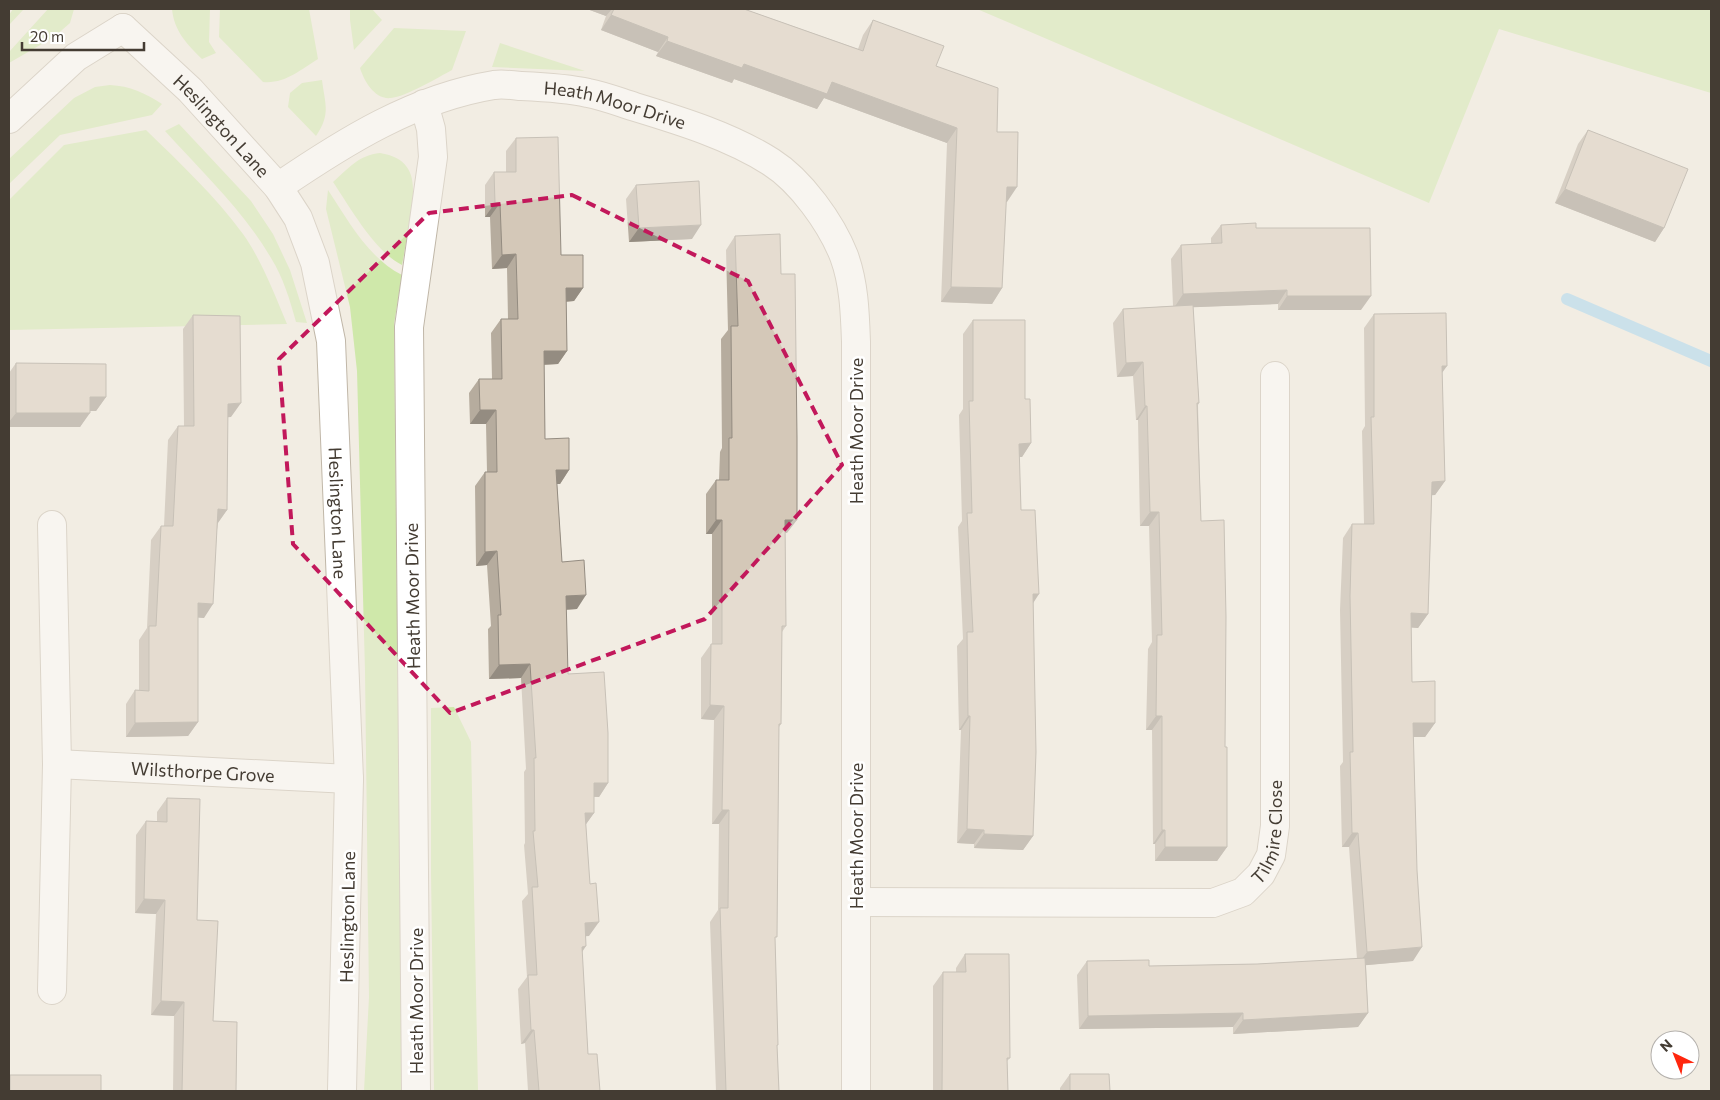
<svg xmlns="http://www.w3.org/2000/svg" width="1720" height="1100" viewBox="0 0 1720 1100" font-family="Commissioner,sans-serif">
	<rect width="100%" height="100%" fill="#f2ede3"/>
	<path fill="#cfe8aa" d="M13,9H24L9,25V15Z
		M48,9H74L70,23L54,37L9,63V52Z
		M172,9H210L209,42L216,53L202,59C187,44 174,31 172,9Z
		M220,9H309L318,59C300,70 285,84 263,82L219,37Z
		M350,9H372L382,20L354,50L350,20Z
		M977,9H1711V93L1499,29L1429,203Z
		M394,28L466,31L452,70C439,77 405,97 391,98C375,100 364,81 360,68Z
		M500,43L585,71L492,67Z
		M322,80C325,104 331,114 316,136L288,107L290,93L302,83Z
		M110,85C130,86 145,93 162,104L152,115L60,135L9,184V159L74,98L95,87Z
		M179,124L251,201L273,234L290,270L307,323L296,322C290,300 283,277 271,258C243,210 202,172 165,131Z
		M146,130C180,163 215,196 243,234C262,261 274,293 287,324L9,330V200L64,145Z
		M380,153C419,159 415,189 410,219C407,234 405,250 402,265C375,252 350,207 333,182C349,168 359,155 380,153Z
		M328,190C348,220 368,258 402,275L394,324L402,1091H364L369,997L365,671L357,371L350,307L326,209Z
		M454,707L471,742L478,1091H434L431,873V708Z"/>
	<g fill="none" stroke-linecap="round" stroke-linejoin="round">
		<path stroke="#9cd3f2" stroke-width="12" d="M1567,299L1711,361"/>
		<defs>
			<g id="minor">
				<path id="s1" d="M123,28L190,90L278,187L298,218L315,263L331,341L349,779L342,1091"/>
				<path d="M9,119L76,57L123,28"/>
				<path id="s2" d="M278,187C344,142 414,98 494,85C502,84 512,85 520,86C542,87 566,88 588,93C604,96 619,102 635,107C681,121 730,136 771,162C801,181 831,223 844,256C854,283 855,313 856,342V1091"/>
				<path id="s3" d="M57,764L349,779"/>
				<path id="s4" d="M856,902L1213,903L1243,892L1261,874L1271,855L1275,826V376"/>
				<path d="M52,990L57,764L52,525"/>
				<path d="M416,1091L409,327L433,157L431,129L424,104"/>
			</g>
		</defs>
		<use href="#minor" stroke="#c0b7a8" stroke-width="30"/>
		<use href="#minor" stroke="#fff" stroke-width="28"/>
	</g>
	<path fill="#b6ac9e" d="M587,9H744L858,49L863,35L873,20L936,66L997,132L1007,202H1006L1002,288L992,304L941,302L947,143L824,98L817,109L734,79L732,83L656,56L658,52L601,30L606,16Z
		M1588,130L1664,228L1655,242L1555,203L1578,144Z
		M516,138L561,255L583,288L574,301L566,302L567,351L558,364L544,365L545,439L569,470L560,484H557L562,562L577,609L566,610L568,674L608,783L599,797H594V813L586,824L589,936H586L582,952L588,1054L600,1091H528L525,1043L521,1044L518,989L527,977L522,901L528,894L524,845L525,843L524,772L526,769L521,678L489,679L488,629L491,626L487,565L476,566L475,486L485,472H487L486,424H470L469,393L479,379H492L491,333L501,319H508L507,268L492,269L490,217H485V185L494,172H506V151Z
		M636,185L692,239L629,242L626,199Z
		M1221,225L1256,228L1361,310H1278V304L1193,307L1199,403L1198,405L1201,521L1225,747L1227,847L1217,861H1155V844H1153L1152,730H1146L1148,649L1152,642L1149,526H1140L1138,420H1136L1133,376L1117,377L1113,323L1123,309L1173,306L1171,259L1181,245L1211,244V238Z
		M735,236L787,533H785L786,626L782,632L781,724L779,727L775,940L777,1048L779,1091H716L710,922L718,910L719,824H712L714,720L701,719V658L711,644H712V534H706V494L716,480H719L720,452L722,448L721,339L728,330L726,250Z
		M1374,314L1442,373L1445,481L1435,495H1432L1428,614L1418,628L1411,627L1412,682L1435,723L1425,737H1413V961L1366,965L1368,1013L1358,1027L1233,1034V1027L1079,1029L1077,975L1087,961L1149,966L1257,964L1357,959L1349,847H1342L1340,766L1343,762L1340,610L1343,538L1352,524H1364L1362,431L1365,426L1364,328Z
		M193,315L231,417H227V510L218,523L204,618L198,617V722L188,736L126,737V704L135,690H139V640L147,628L151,540L161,526H164L168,440L178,426H184L183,329Z
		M973,320L1025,399L1031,443L1022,457H1019L1021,510L1033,603V836L1023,850L974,848V844L957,843L961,730H959L957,646L963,639L958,527L962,521L959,415L963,409V334Z
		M16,363L106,397L96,411H90L80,427H9V373Z
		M167,798L197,920L213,1021L236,1091H173L174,1016L151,1015L156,914L135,913L136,835L146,821H157V812Z
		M965,954L1010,1058L1007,1061L1008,1091H933V986L943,972H956V968Z
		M1070,1074L1110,1091H1060V1088Z
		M10,1075L101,1091H9V1077Z"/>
	<path fill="#948c81" d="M587,9H612L606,16Z
		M611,15L668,37L658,52L601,30Z
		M667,41L744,64L832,82L957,128L947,143L824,98L817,109L734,79L732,83L656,56Z
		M1007,187H1017L1007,202H996Z
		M1565,189L1664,228L1655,242L1555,203Z
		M495,203H500L490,217H485Z
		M701,225L692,239L629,242L639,228Z
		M516,254L507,268L492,269L502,255Z
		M951,287L1002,288L992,304L941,302Z
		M566,288H583L574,301L556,302Z
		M1287,290L1278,304L1174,308L1183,294Z
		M1287,296H1371L1361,310H1278Z
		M544,351H567L558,364L534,365Z
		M1143,362L1133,376L1117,377L1126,363Z
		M1442,366H1447L1437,380Z
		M90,397H106L96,411H80Z
		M241,403L231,417L218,418L228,404Z
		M1145,406H1147L1138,420H1136Z
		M480,410H496L486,424H470Z
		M16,413H90L80,427H9V422Z
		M1031,443L1022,457H1009L1019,444Z
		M556,470H569L560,484H547Z
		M1445,481L1435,495L1423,496L1432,482Z
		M218,509L227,510L217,524Z
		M1150,512H1159L1149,526H1140Z
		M716,520H722L712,534H706Z
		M785,520H797L787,533H775Z
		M497,551L487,565L476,566L485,552Z
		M1033,594H1039L1030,608Z
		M586,595L577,609L556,610L566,596Z
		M198,603L213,604L204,618L189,617Z
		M1411,613L1428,614L1418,628L1402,627Z
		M530,664L521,678L489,679L499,665Z
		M710,705L724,706L714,720L701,719Z
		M968,716H970L961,730H959Z
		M1156,716H1162L1152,730H1146Z
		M198,722L188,736L126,737L135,723Z
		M1413,723H1435L1425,737H1403Z
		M594,783H608L599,797L584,796Z
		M722,810H729L719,824H712Z
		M585,813H594L584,827Z
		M967,829L984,830L974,844L957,843Z
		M1162,830H1165L1155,844H1153Z
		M1352,833H1358L1349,847H1342Z
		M984,834L1033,836L1023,850L974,848Z
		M1165,847H1227L1217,861H1155Z
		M144,899L165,900L156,914L135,913Z
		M599,922L589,936L575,937L585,923Z
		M586,946L577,960L582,947Z
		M1422,947L1413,961L1357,966L1367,952Z
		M161,1001L184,1002L174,1016L151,1015Z
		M1243,1013L1233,1027L1079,1029L1088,1016Z
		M1368,1013L1358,1027L1233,1034L1243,1020Z
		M531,1030H534L525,1043L521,1044Z"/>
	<path fill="#d4c8b8" stroke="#948c81" d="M614,9H744L863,51L873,20L944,46L936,66L998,88L997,132H1018L1017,187H1007L1002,288L951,287L957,128L832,82L827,94L744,64L742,68L667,41L668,37L611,15Z
		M1588,130L1688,169L1664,228L1565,189Z
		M558,137L561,255H583V288H566L567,351H544L545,439L569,438V470H556L562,562L584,560L586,595L566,596L568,674L604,672L608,733V783H594V813H585L590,884L596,883L599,922L585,923L586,946L582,947L588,1054H597L600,1091H539L534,1030H531L528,975H537L532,887H538L533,831H535L534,758H536L530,664L499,665L498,615H501L497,551L485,552V472H497L496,410H480L479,379H502L501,319H518L516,254L502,255L500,203H495L494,172H516V138Z
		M699,181L701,225L639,228L636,185Z
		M1256,223V228H1370L1371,296H1287V290L1183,294L1181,245L1222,243L1221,225Z
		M780,234L781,274H795L797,438V520H785L786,626H782L781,724H779L777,937H775L778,1045H777L779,1091H726L720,908H728L729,810H722L724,706L710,705L711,644H722V520H716V480H729V438H732L731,326H738L735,236Z
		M1193,305L1199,403H1197L1201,521L1224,520L1226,617L1225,747H1227V847H1165V830H1162V716H1156L1157,635H1162L1159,512H1150L1147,406H1145L1143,362L1126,363L1123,309Z
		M1446,313L1447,366H1442L1445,481L1432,482L1428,614L1411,613L1412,682L1435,681V723H1413L1417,870L1422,947L1367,952L1358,833H1352L1350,752H1353L1350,596L1352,524H1374L1371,417H1374V314Z
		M193,315L240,316L241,403L228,404L227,510L218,509L213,604L198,603V722L135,723V690L149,691V626H156L161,526H173L178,426H194Z
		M973,320H1025V399H1030L1031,443L1019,444L1021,510H1035L1039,594H1033L1036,752L1033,836L984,834V830L967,829L970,716H968L967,632H973L967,513H972L969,401H973Z
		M16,363L106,364V397H90V413H16Z
		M167,798L200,799L197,920L218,921L213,1021L237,1022L236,1091H182L184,1002L161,1001L165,900L144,899L146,821L167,822Z
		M965,954H1009L1010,1058H1007L1008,1091H942L943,972H966Z
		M1365,958L1368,1013L1243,1020V1013L1088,1016L1087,961L1149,960V966L1257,964Z
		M1070,1074H1109L1110,1091H1070Z
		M10,1075H101V1091H10Z"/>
	<path d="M0 0H1720V1100H0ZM572,195L748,281L842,465L705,619L450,713L293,544L279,359L429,213Z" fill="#f2ede3" fill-opacity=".55" fill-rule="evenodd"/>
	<path fill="none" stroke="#c2185b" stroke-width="4" stroke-dasharray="10 6" stroke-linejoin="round" d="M572,195L748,281L842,465L705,619L450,713L293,544L279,359L429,213Z"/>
	<g text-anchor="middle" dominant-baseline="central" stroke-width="5" stroke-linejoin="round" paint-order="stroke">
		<g font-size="18" fill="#443c33" stroke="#fff">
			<text stroke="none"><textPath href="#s2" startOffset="364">Heath Moor Drive</textPath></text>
			<text stroke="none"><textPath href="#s1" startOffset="139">Heslington Lane</textPath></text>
			<text transform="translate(856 431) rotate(-90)">Heath Moor Drive</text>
			<text stroke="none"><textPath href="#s1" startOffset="559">Heslington Lane</textPath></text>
			<text transform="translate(412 596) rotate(-91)">Heath Moor Drive</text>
			<text stroke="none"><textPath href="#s3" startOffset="146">Wilsthorpe Grove</textPath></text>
			<text stroke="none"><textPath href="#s4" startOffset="458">Tilmire Close</textPath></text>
			<text transform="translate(856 836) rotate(-90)">Heath Moor Drive</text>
			<text transform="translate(347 917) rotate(-89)">Heslington Lane</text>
			<text transform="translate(416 1001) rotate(-90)">Heath Moor Drive</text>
		</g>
	</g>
	<rect width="1720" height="1100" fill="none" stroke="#443c33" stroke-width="20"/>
	<g transform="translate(1675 1055) rotate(317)"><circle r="24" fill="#ffffff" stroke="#b4b1ad"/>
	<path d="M0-4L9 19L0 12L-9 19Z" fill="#ff260d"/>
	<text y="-8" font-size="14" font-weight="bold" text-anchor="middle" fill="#443c33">N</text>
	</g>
	<path d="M22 42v8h122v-8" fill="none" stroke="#443c33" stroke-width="2.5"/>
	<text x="30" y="42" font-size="15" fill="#443c33" stroke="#ffffff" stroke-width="4" paint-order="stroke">20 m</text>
</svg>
